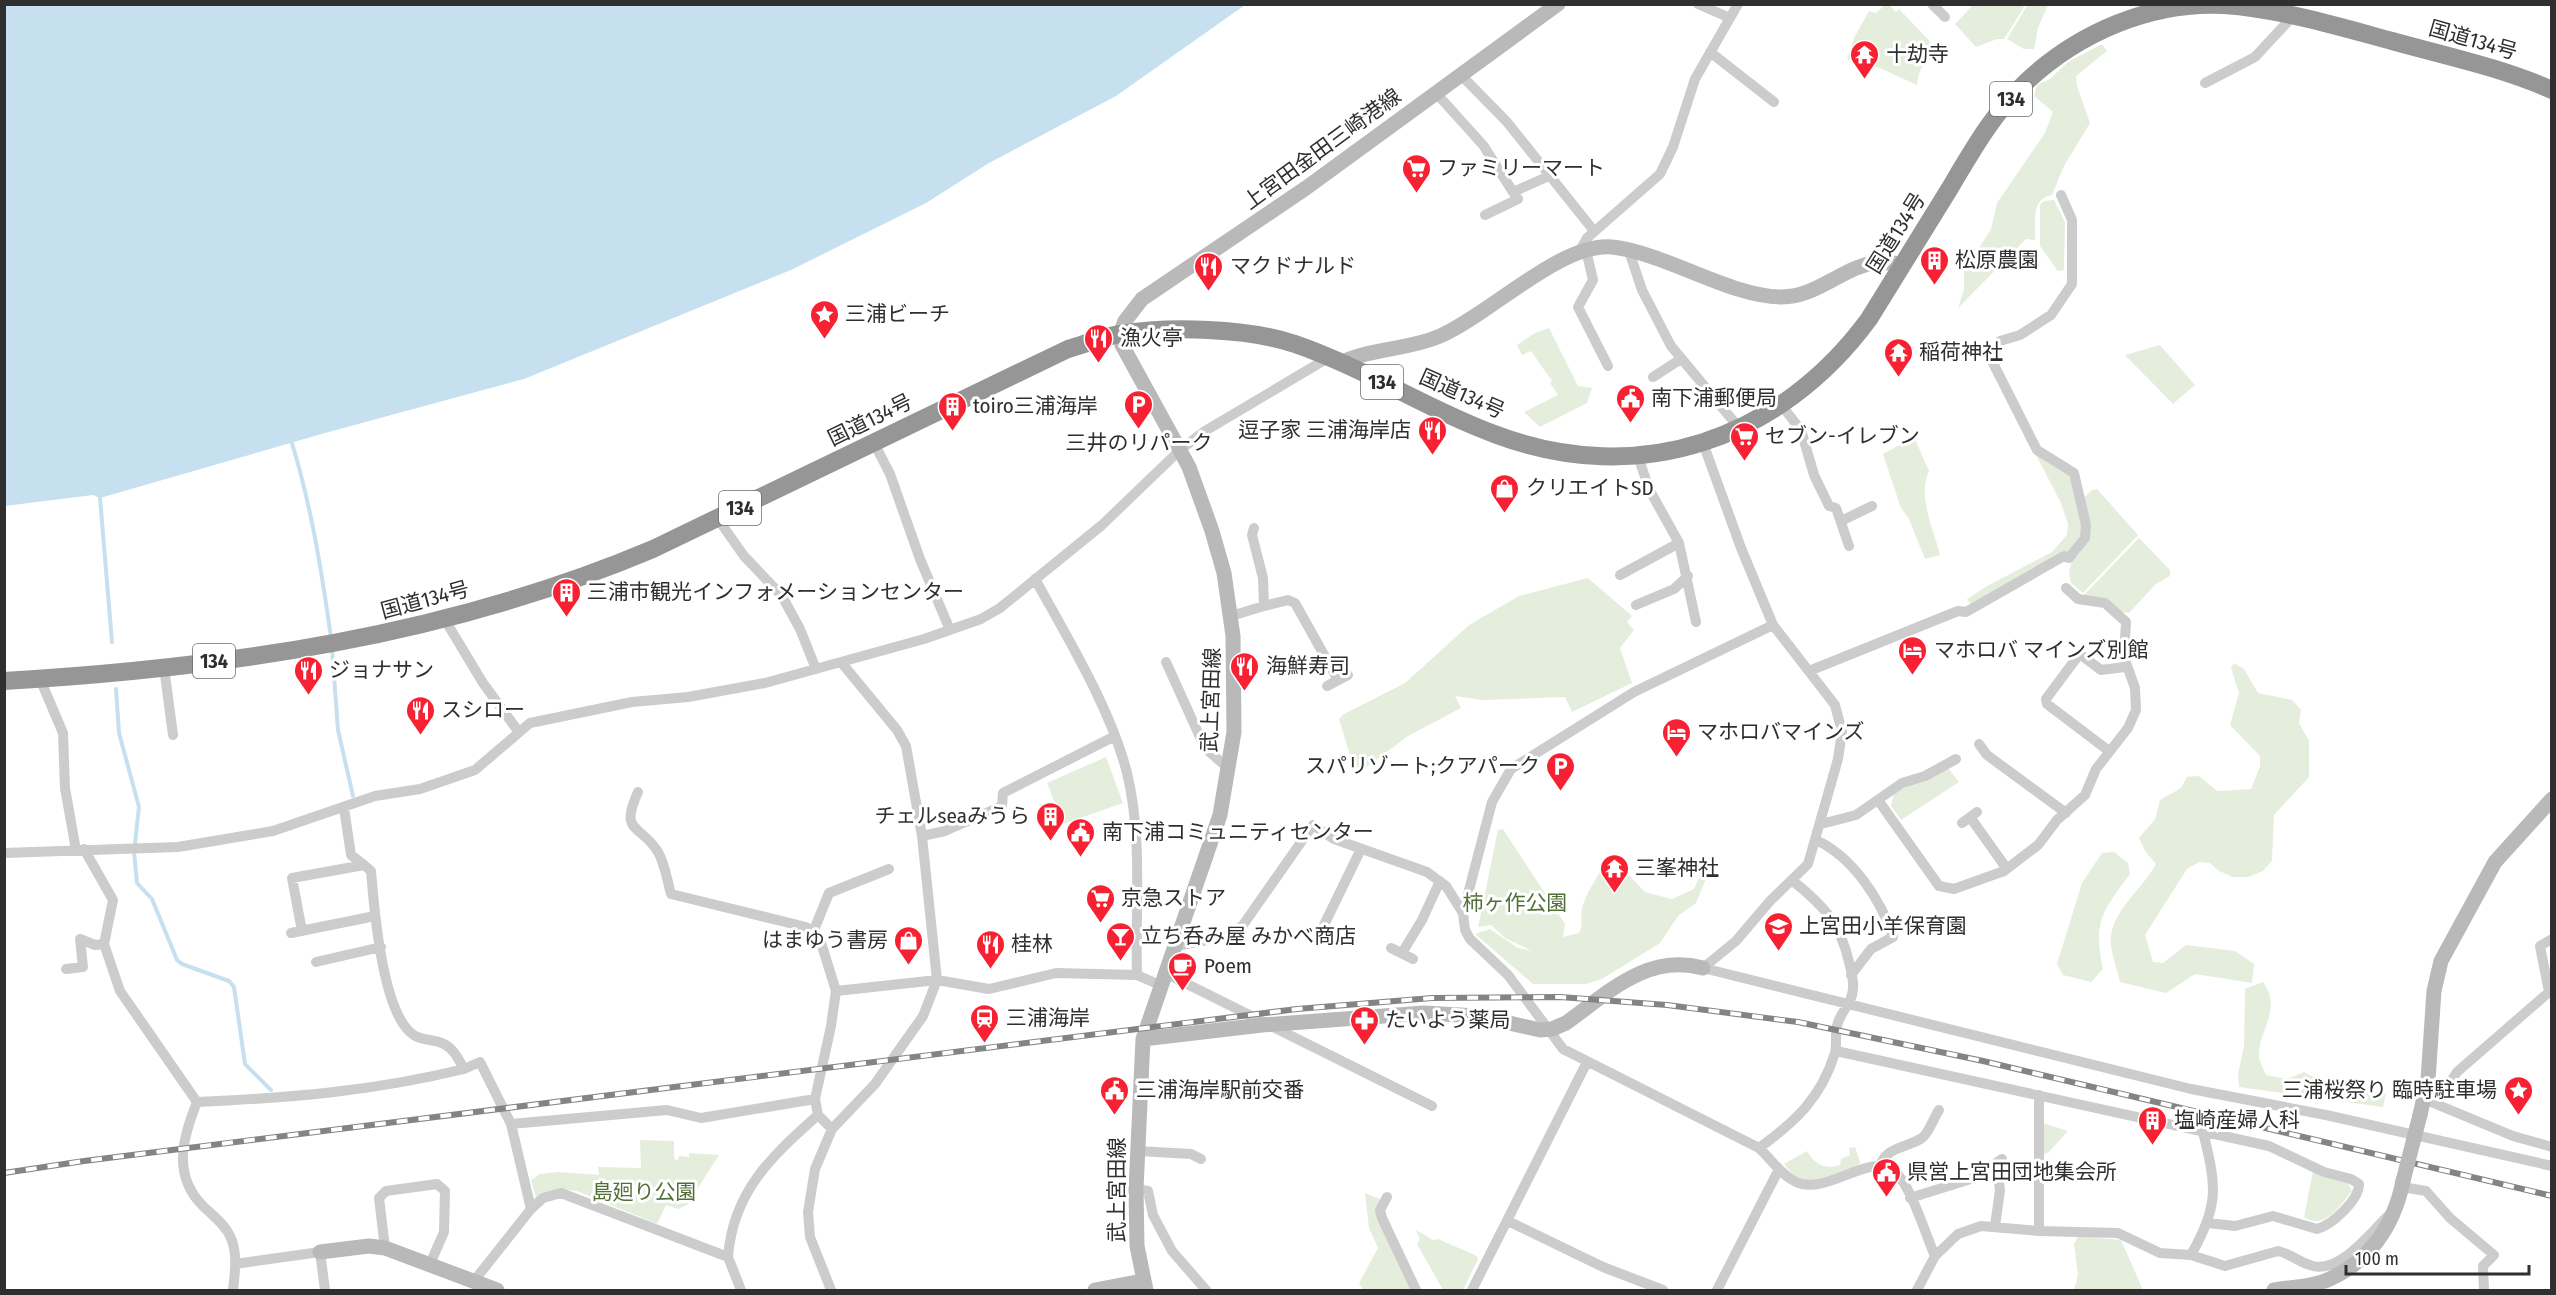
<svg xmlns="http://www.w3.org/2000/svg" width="2556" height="1295" viewBox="0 0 2556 1295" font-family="'Fira Sans Condensed','Noto Sans JP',sans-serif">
	<rect width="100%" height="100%" fill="#fff"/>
	<path fill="#e5eedc" d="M2028,4L2048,5L2038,28L2034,49H2024L2007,39Z
		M1885,5H1889L1896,12L1899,9L1942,54C1925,59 1919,67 1917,85L1873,65L1870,70L1847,59L1854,38L1869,11L1876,13Z
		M1973,5H2020L2024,7L2004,39H1997L1976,47L1955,24Z
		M2102,44L2107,51L2076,76L2077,86L2090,123L2064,166L2052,195C2030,199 2036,222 2035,240L2026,239L1958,308L1964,289V272L1991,229L1997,203L2045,133L2053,112L2034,96L2037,85L2050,79L2068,62Z
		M2054,200L2065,222L2064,270L2058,271L2040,246V205L2044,201Z
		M1549,328L1578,386L1592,388L1587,403L1540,427L1524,412L1558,395L1550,383L1552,381L1531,351L1522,355L1517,345L1535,333Z
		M2160,345L2195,385L2173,404L2125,355Z
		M1914,437L1929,471C1917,496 1934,530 1940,555L1925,559L1909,519L1901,508L1883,454Z
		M2035,453L2071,475L2083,532L2068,555L1972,607L1967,599L1987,586L2052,552L2067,535L2068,524L2061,503Z
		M2097,489L2138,535L2083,593L2071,583L2069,571L2072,561L2081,552L2085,497L2092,490Z
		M2139,538L2170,570V576L2156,584L2129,613L2122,612L2104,598L2084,595Z
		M1588,578L1632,616L1627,622L1634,630L1620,648L1632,683L1572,712L1565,697L1483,700L1455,696L1461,708L1408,736L1356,775L1339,719L1344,714L1405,683L1469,625L1519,596Z
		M2234,663L2244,669L2258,693L2292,700L2301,710L2299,723L2309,741V777L2274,815L2272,861L2263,871L2248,877H2233L2219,871L2210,863L2199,862L2187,869L2145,935L2153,962L2163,963L2186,945L2235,951L2254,964L2252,983L2195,974L2166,993L2120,982C2117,968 2109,949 2111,936C2114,909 2144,887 2156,864L2145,851L2139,838L2155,819L2160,800L2181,788L2187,777L2199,776L2217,791L2251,789L2260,766V756L2230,725L2239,693L2231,668Z
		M1106,757L1123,803L1063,824L1047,783Z
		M1948,768L1959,782L1901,820L1891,806L1894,792Z
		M1503,829L1565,924L1563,937L1579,933C1584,924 1580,918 1582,908C1586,894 1595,880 1603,868L1623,869L1645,892L1672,899L1694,889L1709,856L1712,864L1696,903L1678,916L1660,943L1602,979L1586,984H1533L1475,934L1490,929L1518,948L1532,951L1505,938L1491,925L1478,927L1498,830Z
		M2114,852L2128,863L2130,874C2102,912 2093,921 2103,969L2091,982L2063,975L2057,964L2082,883L2102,853Z
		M2263,982C2282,1009 2261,1026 2259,1053C2258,1060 2264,1069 2266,1075L2287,1079L2304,1072L2328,1085L2386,1093L2383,1107L2239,1087L2238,1074L2244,1046L2245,989Z
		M2043,1123L2068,1131L2048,1153L2044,1154Z
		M640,1140L674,1141V1159L678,1160L679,1156L689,1157V1153L719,1155L687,1205L678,1209L666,1205L657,1224L577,1191L559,1189L536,1197L531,1180L540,1174L558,1172L599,1175L598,1167L641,1168Z
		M1855,1147L1860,1162L1858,1167L1817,1181L1797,1179L1784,1164L1807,1151C1814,1164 1825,1170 1840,1165L1841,1159L1850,1155L1849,1148Z
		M2313,1171L2348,1183L2352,1191C2339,1206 2325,1231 2304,1217Z
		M1365,1193L1380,1199L1412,1290H1363L1359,1283L1378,1248L1369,1228Z
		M1416,1230L1433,1240L1438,1239L1477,1256L1478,1259L1463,1290H1443L1417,1244L1420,1240Z
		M2078,1236L2121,1240L2143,1290H2074L2078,1275L2074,1244Z"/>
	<path fill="#c6e0ef" d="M5,4H1245V5L1116,96L989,163L926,203L791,270L524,379L325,433L100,498L93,495L5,506Z"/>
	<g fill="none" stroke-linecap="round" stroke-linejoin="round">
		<path stroke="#c6e0ef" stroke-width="4" d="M291,440C311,504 322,573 331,638
			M100,498L112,642
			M332,649L338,730L353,796
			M116,689L119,733L139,807L134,852L137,883L152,899L177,960L182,964L229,981L234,987L245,1064L271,1090"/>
		<path stroke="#ccc" stroke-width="10" d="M1698,4L1730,18L1728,21
			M1932,4L1945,17
			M1710,52L1774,102
			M1461,75L1507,122L1594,231
			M2205,83L2255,57L2293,16
			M1436,93L1483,145L1513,192L1549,176
			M1485,215L1518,199L1513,192
			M1586,250L1593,280L1578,307L1608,366
			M1629,251L1642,290L1671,346L1740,429
			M1579,252L1587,238L1660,174L1673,147L1695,79L1738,4
			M1653,377L1681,359
			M1782,406L1801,430L1814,475L1829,506L1836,508L1849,546
			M874,443L890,474L920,559L950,630
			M1638,456L1649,489L1679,543L1696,622
			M718,519L744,556L782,596L800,629L816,669
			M1841,521L1872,506
			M1620,575L1679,543
			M1035,579C1067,637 1111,709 1127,773C1143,838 1135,909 1137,975
			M1636,605L1674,589L1688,576
			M1264,606L1288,600L1295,603L1338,680
			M1231,616L1264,606L1263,578L1252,535L1254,528
			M445,620L483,683L518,731
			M1773,625L1634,692L1511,769L1492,802L1463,913L1465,930L1470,939L1508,975L1563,1049L1759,1148C1771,1159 1781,1175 1796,1182C1826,1196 1868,1153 1893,1170C1910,1182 1926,1236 1935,1256L1958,1234L1981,1226L2039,1231L2118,1233L2160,1253L2191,1255L2225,1266L2278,1251C2291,1254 2300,1263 2313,1266C2340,1273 2371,1232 2389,1215
			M1166,662L1205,748L1229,769
			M164,667L173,735
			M1809,671L1958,611L1966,612L2064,556L2069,558L2085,538L2086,525L2074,473L2037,450L1992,361L2000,341L2020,335L2051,315L2072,284V220L2061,195
			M40,679L63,733L65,788L76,850
			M1327,686L1348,675
			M1979,744L1987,755L2066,813
			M2109,751L2047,704L2046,699L2078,656L2081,655L2101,670L2125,667
			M638,792C619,834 640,823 658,852C665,864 667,880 671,894L806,927L819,936L836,991L831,1026L815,1099
			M1878,800L1939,886L1954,889L2004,871L2038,845L2057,820L2085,795L2096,769L2128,728L2136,710L2135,688L2124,657L2126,622L2105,603L2078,599L2066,588
			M344,808L351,855L364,865
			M1970,817L2007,869
			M1962,823L1977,812
			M1821,824L1856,815L1902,783L1925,776L1956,759
			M922,836L945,831L1002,806L1003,793L1113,737
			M1816,840C1853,857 1881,900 1893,937L1871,949L1851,975
			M84,849L113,900L104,944L120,991L197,1102C183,1137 172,1174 202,1205C212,1215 224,1223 230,1236C238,1252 235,1273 233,1290
			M4,853L178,847L273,831L375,796L420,789L475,770L530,723L632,702L688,697L765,683L924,639L981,619L1000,608L1102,525L1180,450L1205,431L1328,358
			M1324,925L1361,849
			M814,930L829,893L889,869
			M302,931L292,878L364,865L371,871C374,908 382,1007 410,1032C420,1042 433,1038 444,1044C454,1049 459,1060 464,1069L480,1062L511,1124L531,1209
			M291,933L375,916
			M1176,946L1228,936L1243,925L1313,825L1334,839L1427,872L1446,886L1463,913
			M1391,948L1413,959
			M1402,953L1422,920L1440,881
			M316,962L381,947
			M1703,968L2191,1089L2326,1115L2552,1166
			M1703,968L1736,941L1770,901L1808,864L1838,759L1842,732L1835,705L1773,625L1741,548L1703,443
			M66,969L83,967L80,939L95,945L104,944
			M1167,974L1432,1106
			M836,991L937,980L989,989L1056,973L1137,975L1162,986
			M1836,1051L2269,1146L2324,1172L2351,1179L2359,1184C2359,1200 2332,1225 2317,1229L2273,1216L2235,1226L2208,1223
			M2039,1095V1231
			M197,1102C290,1098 374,1091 464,1069
			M2431,1102L2513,1136L2552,1147
			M2436,1104L2457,1072L2549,992L2540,946L2552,939
			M511,1124L667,1110L701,1118L815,1099L818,1115L832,1129
			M1759,1148C1796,1121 1821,1098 1835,1053C1837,1045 1835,1035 1837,1026C1840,1011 1852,1005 1853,989C1854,981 1851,970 1849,962C1840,923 1824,906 1793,881
			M1138,1151L1191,1154L1201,1159
			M1880,1165C1888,1146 1907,1148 1922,1138C1929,1133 1934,1117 1939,1110
			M2402,1187L2426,1191L2450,1218L2494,1255L2483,1266L2484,1290
			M1136,1189L1148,1191L1153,1215L1172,1251L1206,1290
			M1387,1197L1380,1210L1382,1218L1416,1290
			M1910,1198L1974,1178
			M1508,1221L1603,1267L1663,1290
			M1995,1226L2000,1190L1996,1163L2002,1159
			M385,1248L379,1198L386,1191L437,1184L445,1191L444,1232L430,1264
			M2191,1255C2219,1204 2217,1188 2203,1132
			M728,1257C733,1191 772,1156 818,1115
			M235,1264L320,1252L325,1290
			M474,1281L531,1209L543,1198L561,1193L728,1257L741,1290
			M831,1290L810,1237L808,1212L815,1169L832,1129L875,1084L923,1016L937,980L922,836L906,746L897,730L841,662
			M1472,1290L1587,1062
			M1717,1290L1779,1169
			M1917,1290L1935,1256"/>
		<path stroke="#b9b9b9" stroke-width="15" d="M1340,363C1371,348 1408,350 1440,336C1489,315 1561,242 1612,247C1666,253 1730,297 1782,297C1817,297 1845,266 1875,263C1884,262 1894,263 1903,264
			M1143,1039L1262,1025L1424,1013L1478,1016L1540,1030L1552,1029L1566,1023C1608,993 1647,953 1703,968
			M2420,1115L2428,1080L2434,991L2441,961L2495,862L2552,799
			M320,1252L369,1246L385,1248L497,1290
			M1095,1290L1142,1281
			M1146,1290L1137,1246L1136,1189L1143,1039L1220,815L1234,732L1233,636L1224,573L1212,531L1189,467L1122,345L1120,334L1125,321L1142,299L1306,188L1558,4
			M2274,1290C2291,1287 2309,1287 2325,1281C2369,1263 2394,1226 2403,1181"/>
		<path stroke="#969696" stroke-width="18" d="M4,681C226,668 447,636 653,549L1068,349C1085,344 1102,337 1120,334C1169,326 1248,328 1295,344C1365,368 1428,410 1497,435C1639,488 1780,440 1869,319C1896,276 1923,232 1950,188C1972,151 1994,112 2026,82C2078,33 2151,1 2224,5C2280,9 2337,26 2392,41C2446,56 2500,67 2552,90"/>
		<defs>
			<path id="rail" d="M4,1173L84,1161L1297,1009L1432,998L1560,997L1667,1005L1798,1022L1983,1061L2552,1196"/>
		</defs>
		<use href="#rail" stroke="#848484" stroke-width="6"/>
		<use href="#rail" stroke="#fff" stroke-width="4" stroke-dasharray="11" stroke-linecap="butt"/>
		<path stroke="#b9b9b9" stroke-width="15" d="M2403,1181L2420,1115"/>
	</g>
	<defs>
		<symbol id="temple-pin" viewBox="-11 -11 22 30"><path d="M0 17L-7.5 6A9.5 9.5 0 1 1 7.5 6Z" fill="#f62233" stroke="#fff"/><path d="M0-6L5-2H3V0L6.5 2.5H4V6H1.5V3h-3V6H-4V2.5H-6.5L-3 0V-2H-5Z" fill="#fff"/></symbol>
		<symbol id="supermarket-pin" viewBox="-11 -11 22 30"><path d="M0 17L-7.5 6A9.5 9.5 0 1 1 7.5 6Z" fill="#f62233" stroke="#fff"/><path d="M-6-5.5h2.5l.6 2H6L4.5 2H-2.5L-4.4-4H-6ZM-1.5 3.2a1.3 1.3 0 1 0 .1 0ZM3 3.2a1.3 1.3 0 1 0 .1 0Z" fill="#fff"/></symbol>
		<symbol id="building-pin" viewBox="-11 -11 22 30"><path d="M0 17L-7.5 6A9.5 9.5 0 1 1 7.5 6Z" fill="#f62233" stroke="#fff"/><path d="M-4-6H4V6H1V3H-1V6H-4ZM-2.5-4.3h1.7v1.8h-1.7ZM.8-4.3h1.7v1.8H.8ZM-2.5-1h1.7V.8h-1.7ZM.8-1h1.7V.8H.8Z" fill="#fff"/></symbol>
		<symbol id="restaurant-pin" viewBox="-11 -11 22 30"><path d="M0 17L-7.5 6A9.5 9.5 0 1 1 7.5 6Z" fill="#f62233" stroke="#fff"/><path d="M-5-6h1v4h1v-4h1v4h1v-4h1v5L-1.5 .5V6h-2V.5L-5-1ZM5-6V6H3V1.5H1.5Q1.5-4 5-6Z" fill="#fff"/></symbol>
		<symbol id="sight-pin" viewBox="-11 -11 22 30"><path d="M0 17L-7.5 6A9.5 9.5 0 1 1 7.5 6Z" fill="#f62233" stroke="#fff"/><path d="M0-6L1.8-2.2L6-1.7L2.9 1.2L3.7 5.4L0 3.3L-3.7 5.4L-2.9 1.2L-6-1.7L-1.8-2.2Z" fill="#fff"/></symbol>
		<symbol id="civic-pin" viewBox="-11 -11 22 30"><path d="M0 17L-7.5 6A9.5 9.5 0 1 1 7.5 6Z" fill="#f62233" stroke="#fff"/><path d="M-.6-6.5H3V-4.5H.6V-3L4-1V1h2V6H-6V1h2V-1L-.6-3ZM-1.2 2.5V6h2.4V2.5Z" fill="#fff"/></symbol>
		<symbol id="parking-pin" viewBox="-11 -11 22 30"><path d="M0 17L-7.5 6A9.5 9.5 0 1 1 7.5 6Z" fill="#f62233" stroke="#fff"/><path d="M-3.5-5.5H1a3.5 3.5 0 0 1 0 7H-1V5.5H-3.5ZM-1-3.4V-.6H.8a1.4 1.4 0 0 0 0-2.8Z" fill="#fff"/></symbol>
		<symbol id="shop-pin" viewBox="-11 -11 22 30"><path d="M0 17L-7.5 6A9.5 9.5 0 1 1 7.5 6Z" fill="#f62233" stroke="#fff"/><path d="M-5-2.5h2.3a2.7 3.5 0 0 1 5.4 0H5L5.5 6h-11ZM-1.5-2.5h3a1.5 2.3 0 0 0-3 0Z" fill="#fff"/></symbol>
		<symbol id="hotel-pin" viewBox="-11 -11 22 30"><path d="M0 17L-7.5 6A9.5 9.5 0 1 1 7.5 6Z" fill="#f62233" stroke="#fff"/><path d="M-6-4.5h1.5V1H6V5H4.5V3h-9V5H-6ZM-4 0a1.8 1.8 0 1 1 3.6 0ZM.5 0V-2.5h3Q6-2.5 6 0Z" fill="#fff"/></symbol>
		<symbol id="school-pin" viewBox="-11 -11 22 30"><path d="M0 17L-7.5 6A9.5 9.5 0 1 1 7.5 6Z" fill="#f62233" stroke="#fff"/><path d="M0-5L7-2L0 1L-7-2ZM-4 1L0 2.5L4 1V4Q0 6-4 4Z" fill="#fff"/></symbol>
		<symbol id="bar-pin" viewBox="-11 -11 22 30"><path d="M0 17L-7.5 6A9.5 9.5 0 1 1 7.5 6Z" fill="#f62233" stroke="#fff"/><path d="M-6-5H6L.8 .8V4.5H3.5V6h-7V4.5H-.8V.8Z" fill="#fff"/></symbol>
		<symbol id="cafe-pin" viewBox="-11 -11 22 30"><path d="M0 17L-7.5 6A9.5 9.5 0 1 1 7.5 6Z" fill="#f62233" stroke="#fff"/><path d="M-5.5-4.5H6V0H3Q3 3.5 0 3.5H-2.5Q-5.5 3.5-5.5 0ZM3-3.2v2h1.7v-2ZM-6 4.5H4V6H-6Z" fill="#fff"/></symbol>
		<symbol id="station-pin" viewBox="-11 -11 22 30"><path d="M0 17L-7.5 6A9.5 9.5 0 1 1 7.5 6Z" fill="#f62233" stroke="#fff"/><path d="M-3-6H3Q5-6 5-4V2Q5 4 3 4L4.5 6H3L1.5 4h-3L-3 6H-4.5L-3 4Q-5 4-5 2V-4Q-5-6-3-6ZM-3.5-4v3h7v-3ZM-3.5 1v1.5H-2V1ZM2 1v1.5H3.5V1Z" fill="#fff"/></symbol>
		<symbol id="pharmacy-pin" viewBox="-11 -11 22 30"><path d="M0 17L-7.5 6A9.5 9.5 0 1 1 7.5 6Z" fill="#f62233" stroke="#fff"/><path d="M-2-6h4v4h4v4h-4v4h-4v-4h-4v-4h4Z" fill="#fff"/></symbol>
	</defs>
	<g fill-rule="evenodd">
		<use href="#temple-pin" x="1848" y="38" width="33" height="45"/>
		<use href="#supermarket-pin" x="1400" y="152" width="33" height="45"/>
		<use href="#building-pin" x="1918" y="244" width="33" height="45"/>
		<use href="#restaurant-pin" x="1192" y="250" width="33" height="45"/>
		<use href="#sight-pin" x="808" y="298" width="33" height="45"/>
		<use href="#restaurant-pin" x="1082" y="322" width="33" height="45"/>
		<use href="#temple-pin" x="1882" y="336" width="33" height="45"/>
		<use href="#civic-pin" x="1614" y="382" width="33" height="45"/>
		<use href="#parking-pin" x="1122" y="388" width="33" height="45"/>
		<use href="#building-pin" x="936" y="390" width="33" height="45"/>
		<use href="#restaurant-pin" x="1416" y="414" width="33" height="45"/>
		<use href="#supermarket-pin" x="1728" y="420" width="33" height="45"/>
		<use href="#shop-pin" x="1488" y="472" width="33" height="45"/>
		<use href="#building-pin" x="550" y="576" width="33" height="45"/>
		<use href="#hotel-pin" x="1896" y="634" width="33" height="45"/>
		<use href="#restaurant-pin" x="1228" y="650" width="33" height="45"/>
		<use href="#restaurant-pin" x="292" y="654" width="33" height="45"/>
		<use href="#restaurant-pin" x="404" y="694" width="33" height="45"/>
		<use href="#hotel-pin" x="1660" y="716" width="33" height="45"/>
		<use href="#parking-pin" x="1544" y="750" width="33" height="45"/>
		<use href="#building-pin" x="1034" y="800" width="33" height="45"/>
		<use href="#civic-pin" x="1064" y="816" width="33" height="45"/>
		<use href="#temple-pin" x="1598" y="852" width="33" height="45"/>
		<use href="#supermarket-pin" x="1084" y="882" width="33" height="45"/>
		<use href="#school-pin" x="1762" y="910" width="33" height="45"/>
		<use href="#bar-pin" x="1104" y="920" width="33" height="45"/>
		<use href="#shop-pin" x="892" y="924" width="33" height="45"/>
		<use href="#restaurant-pin" x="974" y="928" width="33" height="45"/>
		<use href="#cafe-pin" x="1166" y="950" width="33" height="45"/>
		<use href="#station-pin" x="968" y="1002" width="33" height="45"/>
		<use href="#pharmacy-pin" x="1348" y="1004" width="33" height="45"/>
		<use href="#civic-pin" x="1098" y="1074" width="33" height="45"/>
		<use href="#sight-pin" x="2502" y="1074" width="33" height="45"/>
		<use href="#building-pin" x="2136" y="1104" width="33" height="45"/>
		<use href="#civic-pin" x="1870" y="1156" width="33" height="45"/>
	</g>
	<g text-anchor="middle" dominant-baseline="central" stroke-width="6" stroke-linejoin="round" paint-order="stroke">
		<g fill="#fff" stroke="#6d6d6d" stroke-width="1.5">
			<rect x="1990" y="82" width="42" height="34" rx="4.5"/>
			<rect x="1361" y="365" width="42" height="34" rx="4.5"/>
			<rect x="719" y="491" width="42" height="34" rx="4.5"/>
			<rect x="193" y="644" width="42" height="34" rx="4.5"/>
		</g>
		<g font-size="20" font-weight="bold" fill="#2f2f2f">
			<text x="2011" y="99">134</text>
			<text x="1382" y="382">134</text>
			<text x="740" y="508">134</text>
			<text x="214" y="661">134</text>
		</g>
		<g font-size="21" fill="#2f2f2f" stroke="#fff">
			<text transform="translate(2473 40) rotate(16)">国道134号</text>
			<text transform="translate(1322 149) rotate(-36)">上宮田金田三崎港線</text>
			<text transform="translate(1896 233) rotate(-58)">国道134号</text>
			<text transform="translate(1462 394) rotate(24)">国道134号</text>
			<text transform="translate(870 420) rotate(-26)">国道134号</text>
			<text transform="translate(425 600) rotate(-15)">国道134号</text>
			<text transform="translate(1211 700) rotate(-88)">武上宮田線</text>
			<text transform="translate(1117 1190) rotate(-90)">武上宮田線</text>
		</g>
		<g font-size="21" fill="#2f2f2f" stroke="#fff" text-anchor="start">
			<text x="1886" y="54">十劫寺</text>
			<text x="1437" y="168">ファミリーマート</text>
			<text x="1955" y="260">松原農園</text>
			<text x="1230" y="266">マクドナルド</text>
			<text x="845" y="314">三浦ビーチ</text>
			<text x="1120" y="338">漁火亭</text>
			<text x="1919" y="352">稲荷神社</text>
			<text x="1651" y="398">南下浦郵便局</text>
			<text x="973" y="406">toiro三浦海岸</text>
			<text x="1411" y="430" text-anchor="end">逗子家 三浦海岸店</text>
			<text x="1765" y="436">セブン-イレブン</text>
			<text x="1139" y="443" text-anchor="middle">三井のリパーク</text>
			<text x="1526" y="488">クリエイトSD</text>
			<text x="587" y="592">三浦市観光インフォメーションセンター</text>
			<text x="1934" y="650">マホロバ マインズ別館</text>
			<text x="1266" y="666">海鮮寿司</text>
			<text x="329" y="670">ジョナサン</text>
			<text x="441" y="710">スシロー</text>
			<text x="1697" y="732">マホロバマインズ</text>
			<text x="1540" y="766" text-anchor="end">スパリゾート;クアパーク</text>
			<text x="1030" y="816" text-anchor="end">チェルseaみうら</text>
			<text x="1102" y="832">南下浦コミュニティセンター</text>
			<text x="1635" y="868">三峯神社</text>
			<text x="1121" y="898">京急ストア</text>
			<text x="1799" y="926">上宮田小羊保育園</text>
			<text x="1141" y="936">立ち呑み屋 みかべ商店</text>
			<text x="888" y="940" text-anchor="end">はまゆう書房</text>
			<text x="1011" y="944">桂林</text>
			<text x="1204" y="966">Poem</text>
			<text x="1006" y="1018">三浦海岸</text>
			<text x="1385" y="1020">たいよう薬局</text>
			<text x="1136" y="1090">三浦海岸駅前交番</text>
			<text x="2497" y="1090" text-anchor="end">三浦桜祭り 臨時駐車場</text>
			<text x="2174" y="1120">塩崎産婦人科</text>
			<text x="1907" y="1172">県営上宮田団地集会所</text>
		</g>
		<g font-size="21" fill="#526f38" stroke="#fff">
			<text x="1515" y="903">柿ヶ作公園</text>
			<text x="644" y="1192">島廻り公園</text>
		</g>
	</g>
	<rect width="2556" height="1295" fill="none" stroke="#2f2f2f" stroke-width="12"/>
	<path d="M2346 1265v9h183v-9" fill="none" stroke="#2f2f2f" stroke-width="3"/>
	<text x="2355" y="1265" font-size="18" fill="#2f2f2f" stroke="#ffffff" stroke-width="4.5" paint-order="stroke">100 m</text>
</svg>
